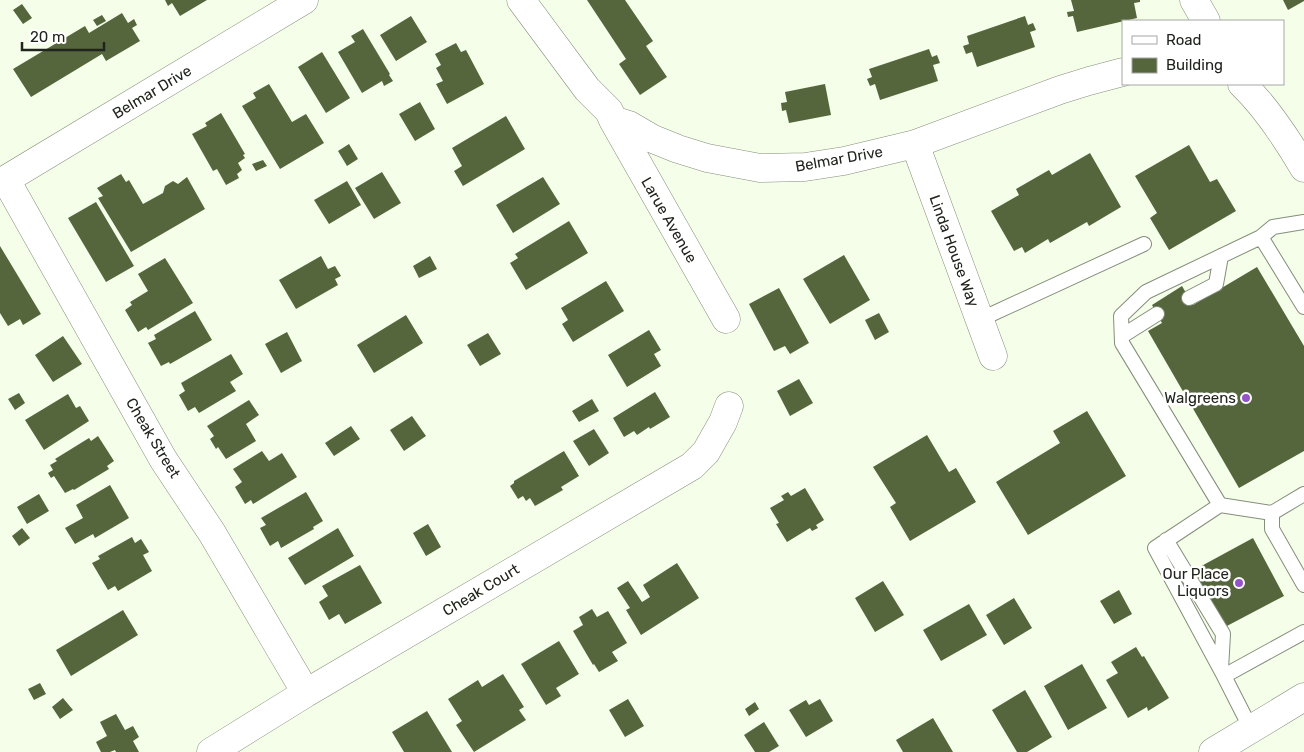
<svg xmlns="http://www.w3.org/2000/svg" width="1304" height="752" viewBox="0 0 1304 752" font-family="Rubik,sans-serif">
	<rect width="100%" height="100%" fill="#f4fee9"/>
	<path fill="#55663d" d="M165,0H207L180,16L172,3L168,6Z
		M587,0H625L653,41L646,46L667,77L640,95L619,64L626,59Z
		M1071,0H1140V2L1134,3L1137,18L1077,32L1073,16L1068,17L1067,12L1074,11Z
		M1283,0H1304V1L1288,10Z
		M22,4L32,18L23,24L13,10Z
		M122,13L128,23L134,19L137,25L132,28L140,41L106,61L102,54L31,97L13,69L85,26L89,33Z
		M102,15L106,21L97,26L93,20Z
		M411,16L427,42L396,61L380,35Z
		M1025,16L1028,25L1033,23L1036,30L1030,32L1035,47L977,67L972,52L966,54L963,46L969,44L967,36Z
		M363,29L390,74L389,75L393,81L384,86L382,81L362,93L338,52L355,42L351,36Z
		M456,43L461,52L466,50L484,84L447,104L436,84L443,81L436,68L441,65L435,54Z
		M929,49L932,57L937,55L940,63L933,65L938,81L880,100L875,84L870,86L867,79L872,77L869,69Z
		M322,52L350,98L326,113L298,67Z
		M269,84L292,122L306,114L324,143L280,169L242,106L256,98L253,93Z
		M825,84L831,115L789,123L786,110L782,111L781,103L787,102L785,92Z
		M420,102L435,129L415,141L399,114Z
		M221,113L245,154L243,155L245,158L238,163L242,170L237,174L239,178L226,185L217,169L213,171L192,134L207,126L205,123Z
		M506,116L525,149L463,186L454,171L462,166L452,148Z
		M349,144L358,159L347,166L338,151Z
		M1189,145L1210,182L1217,179L1236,211L1169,250L1150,218L1157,213L1135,176Z
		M1090,153L1121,207L1089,226L1087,222L1050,243L1048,239L1025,253L1022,247L1014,251L991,211L1019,195L1016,189L1049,170L1052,175Z
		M263,160L267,166L256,171L252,164Z
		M382,172L401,203L374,219L355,188Z
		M121,174L126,182L129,180L143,204L163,193L165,186L173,181L178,184L187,177L205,209L131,252L98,198L103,196L97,188Z
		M543,177L560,204L513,233L496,205Z
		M347,181L361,205L329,224L314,200Z
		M96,202L134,266L106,282L68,218Z
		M569,221L588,253L526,290L510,263L518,258L515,254Z
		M0,246L41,314L23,325L20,319L8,326L0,313Z
		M844,255L870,300L830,324L803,279Z
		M321,256L328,269L335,266L341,276L335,279L338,285L296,309L279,280Z
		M430,256L437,269L419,278L413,266Z
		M165,258L193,303L148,330L146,327L138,332L125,310L132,305L130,302L148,291L138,274Z
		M1257,267L1304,346V451L1239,488L1148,331L1162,323L1152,305L1182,286L1193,305Z
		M606,281L624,311L573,342L562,324L568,320L561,308Z
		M779,288L809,343L790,354L785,346L774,351L749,304Z
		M195,311L212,340L170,364L169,362L161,366L148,343L156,339L154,335Z
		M879,313L889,332L875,340L865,320Z
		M406,315L423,343L374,373L357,345Z
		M649,330L661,350L654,354L661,366L627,387L608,355Z
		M287,332L302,361L281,373L265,344Z
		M488,333L501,354L480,366L467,345Z
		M63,336L82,364L53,382L35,355Z
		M231,354L243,374L230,382L236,391L199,413L195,407L188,411L179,395L185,391L181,383Z
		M799,379L813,403L790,416L777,391Z
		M655,392L670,417L650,429L649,427L637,435L634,431L624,437L613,418Z
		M19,393L25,403L15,410L8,399Z
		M68,394L76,408L80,406L89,421L44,450L25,420Z
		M592,399L599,411L579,422L572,411Z
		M249,400L259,415L246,424L256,441L226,459L218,447L216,449L210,439L214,436L207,426Z
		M1087,411L1126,476L1028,535L996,482L1060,443L1053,431Z
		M412,416L426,436L404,451L390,430Z
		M351,426L360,439L334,456L325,443Z
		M594,429L609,453L589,466L573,441Z
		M927,435L949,472L956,468L976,502L910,541L890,507L896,503L873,467Z
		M98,436L114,461L107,466L109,469L74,490L73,489L65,493L54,476L51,478L48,473L53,470L50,465L57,461L55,459L89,438L91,441Z
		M262,451L269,461L282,453L297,477L253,504L251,500L245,504L235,487L242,482L233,469Z
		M564,451L579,476L561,487L563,490L535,506L530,498L526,501L523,496L518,499L510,486L514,483V481Z
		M110,485L129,518L95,538L93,534L75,544L65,528L83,518L76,505Z
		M805,488L824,520L816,525L818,528L812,531L810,528L787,542L776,524L779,523L770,508L784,500L781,496L788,492L791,496Z
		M306,492L323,521L313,527L314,529L281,548L278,541L270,546L260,528L266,525L261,518Z
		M39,494L49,511L27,524L17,507Z
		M428,524L441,547L426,556L413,533Z
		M22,528L30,538L19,546L12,536Z
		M338,528L354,556L305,585L288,558Z
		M132,537L135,543L141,539L149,552L143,555L152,571L118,591L115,586L108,590L92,563L100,559L98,556Z
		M1253,538L1284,596L1225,627L1194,570Z
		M677,563L699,598L641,635L626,610L630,608L617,588L628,581L642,602L650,597L643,585Z
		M360,565L382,603L345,624L339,614L329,620L319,602L328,596L322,586Z
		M883,581L904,615L875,632L855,598Z
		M1119,590L1132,614L1114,624L1100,601Z
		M1014,598L1032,628L1004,645L986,615Z
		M969,604L987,635L941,661L923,630Z
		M592,609L597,617L608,611L627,643L612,652L618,661L599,672L594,664L593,665L573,631L583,625L579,617Z
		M123,610L138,635L71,676L56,650Z
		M559,641L579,674L556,688L561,696L546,705L521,664Z
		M1136,647L1142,657L1144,656L1169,698L1148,711L1147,707L1128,718L1106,680L1118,673L1111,662Z
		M1082,664L1107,708L1068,730L1044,686Z
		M503,674L524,707L519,710L526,720L474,752L456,725L462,721L448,699L478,680L482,687Z
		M40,683L46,694L34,700L28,689Z
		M1025,690L1052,737L1027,752H1017L992,710Z
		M63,698L73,710L60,719L52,707Z
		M628,699L644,726L625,737L609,710Z
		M820,699L833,721L806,737L789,710L806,700L809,705Z
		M755,702L759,709L749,716L745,709Z
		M427,711L452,752H404L392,732Z
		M116,714L125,730L133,726L139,737L133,741L139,752H116L115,750L110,752H101L96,742L107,736L100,722Z
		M933,718L953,752H903L896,740Z
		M764,722L779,746L769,752H755L744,735Z"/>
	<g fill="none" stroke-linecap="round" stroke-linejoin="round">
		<defs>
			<path id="lane" d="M1261,237L1304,307
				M1189,298L1216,284L1221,256
				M979,320L1144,244
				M1122,336L1157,314
				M1304,494L1272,513V529L1304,585
				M1220,505L1122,343L1121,316L1146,292L1261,237L1273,227L1304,222
				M1166,540L1223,634L1221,669
				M1224,676L1155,548L1220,505L1272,513
				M1251,729L1224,676L1304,632"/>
			<path id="street" d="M521,0L587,89L609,111L613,120L629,125L653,139L678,149L707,158L760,168L805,167L844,161L915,144L1060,90L1089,81L1123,72
				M1194,0L1206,21
				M1242,84C1266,107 1287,139 1304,168
				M613,120L726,319
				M915,144L993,356
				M6,180L163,459L212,533L306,693
				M0,183L304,0
				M211,752L306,693L692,466L706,452L723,422L729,406"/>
			<path id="secondary" d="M1213,752L1304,697"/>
		</defs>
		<use href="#lane" stroke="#858e7b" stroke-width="16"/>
		<use href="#street" stroke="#858e7b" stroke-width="29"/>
		<use href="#secondary" stroke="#858e7b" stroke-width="29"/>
		<use href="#lane" stroke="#fff" stroke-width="14"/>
		<use href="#street" stroke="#fff" stroke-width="28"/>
		<use href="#secondary" stroke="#fff" stroke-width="28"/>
	</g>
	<g fill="#9454c9" stroke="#fff" stroke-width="2">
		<circle cx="1246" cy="398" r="5"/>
		<circle cx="1239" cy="583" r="5"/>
	</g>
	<g text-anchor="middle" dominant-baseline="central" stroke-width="5" stroke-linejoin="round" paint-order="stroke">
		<g font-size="15" fill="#20241c" stroke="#fff">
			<text transform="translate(152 92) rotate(-31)">Belmar Drive</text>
			<text transform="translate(839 159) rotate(-10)">Belmar Drive</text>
			<text transform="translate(669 220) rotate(60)">Larue Avenue</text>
			<text transform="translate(954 251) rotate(70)">Linda House Way</text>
			<text transform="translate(153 438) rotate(59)">Cheak Street</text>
			<text transform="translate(481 590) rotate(-31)">Cheak Court</text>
		</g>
		<g font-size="15" fill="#20241c" stroke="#fff" text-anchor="end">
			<text x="1236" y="398">Walgreens</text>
			<text x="1229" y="574">Our Place<tspan x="1229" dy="17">Liquors</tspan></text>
		</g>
	</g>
	<rect x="1122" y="20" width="162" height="65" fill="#ffffff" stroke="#a6a7a4"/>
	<rect x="1132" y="36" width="25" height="8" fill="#ffffff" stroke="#a6a7a4"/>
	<text x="1166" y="45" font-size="15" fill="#20241c">Road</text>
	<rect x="1132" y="58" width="25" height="15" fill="#55663d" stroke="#a6a7a4"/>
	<text x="1166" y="70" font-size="15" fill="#20241c">Building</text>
	<path d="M22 42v8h82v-8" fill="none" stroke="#20241c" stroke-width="2.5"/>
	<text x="30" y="42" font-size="15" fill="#20241c" stroke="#ffffff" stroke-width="4" paint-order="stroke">20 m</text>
</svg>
